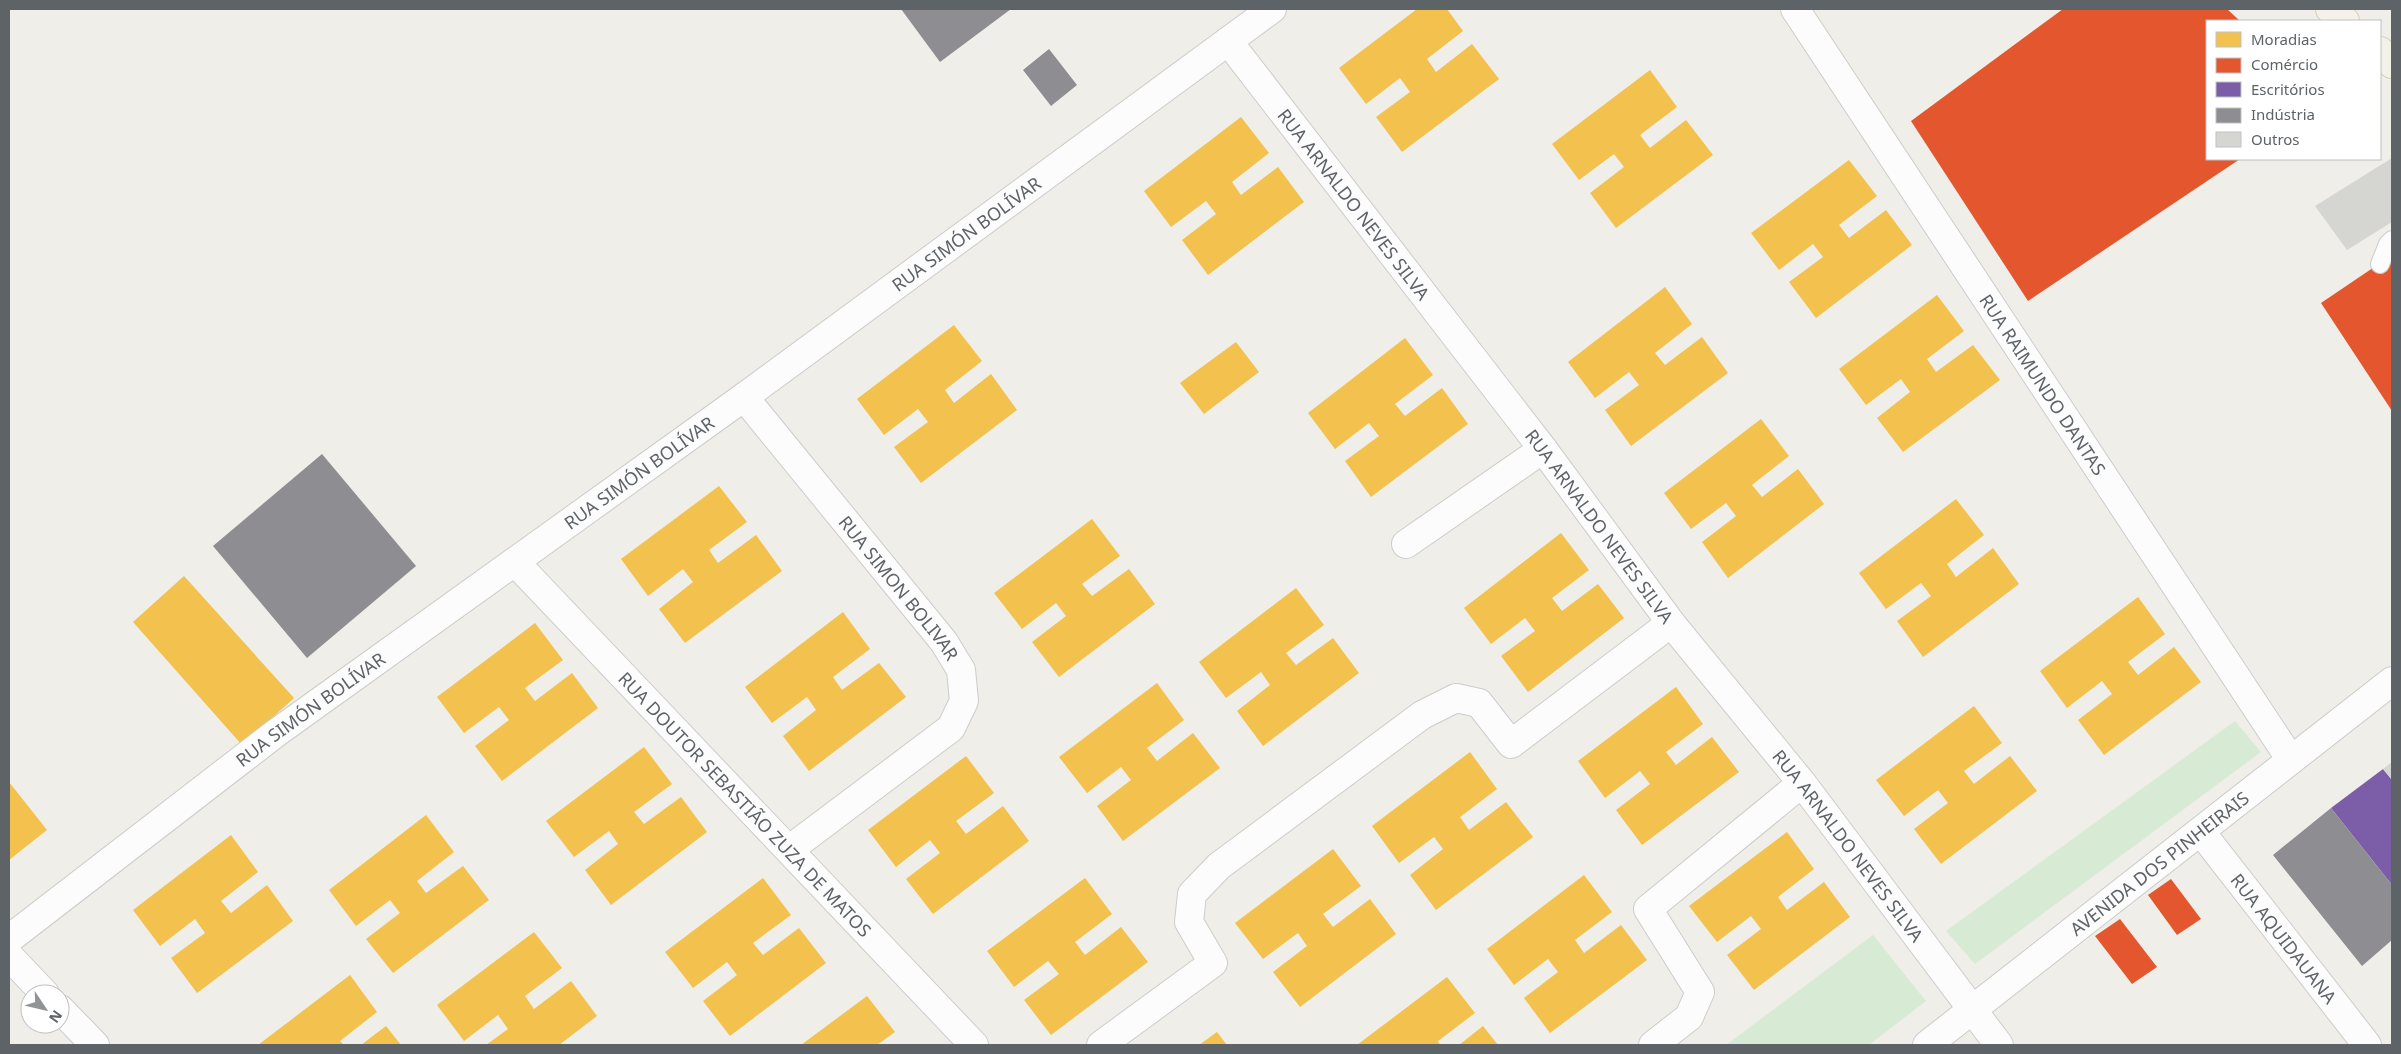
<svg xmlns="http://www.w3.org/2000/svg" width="2401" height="1054" viewBox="0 0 2401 1054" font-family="'Noto Sans',sans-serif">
	<rect width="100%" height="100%" fill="#efeee9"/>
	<path fill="#d7ebd4" d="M2235,721L2261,752L1975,964L1946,931Z
		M1873,935L1926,1001L1869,1045H1726Z"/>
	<path fill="#f2c14e" d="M1417,9H1447L1463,31L1427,59L1436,72L1472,44L1499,79L1402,152L1376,117L1410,92L1400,78L1366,104L1339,68Z
		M1650,70L1677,107L1640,135L1650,148L1686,120L1713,155L1616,228L1590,193L1624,167L1614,154L1579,180L1552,144Z
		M1241,117L1269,153L1232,182L1241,195L1278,167L1304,202L1208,275L1182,240L1216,214L1206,201L1171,227L1144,191Z
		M1849,160L1877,196L1839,225L1849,238L1886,210L1912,245L1816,318L1789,282L1823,257L1813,244L1779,270L1751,233Z
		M1665,287L1692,324L1655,353L1665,365L1702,337L1728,373L1631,446L1605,410L1639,385L1629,372L1595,398L1568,362Z
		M1937,295L1964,331L1927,359L1936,372L1973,345L2000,380L1903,452L1877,418L1910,392L1901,379L1866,405L1839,369Z
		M954,325L982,361L945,390L954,403L991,374L1017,410L921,483L894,447L928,422L918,409L884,435L857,399Z
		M1405,338L1433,375L1395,404L1405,416L1442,388L1468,424L1371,497L1345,461L1379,436L1369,423L1335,449L1308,413Z
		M1236,342L1259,372L1204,414L1180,383Z
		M1761,419L1789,456L1752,485L1762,497L1798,469L1824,504L1728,578L1702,542L1736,516L1726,503L1691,529L1664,493Z
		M719,486L747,522L709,550L718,563L756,535L782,571L685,643L659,609L693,582L683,569L648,596L621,559Z
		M1956,499L1984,535L1947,564L1956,577L1993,548L2019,584L1923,657L1897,621L1931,596L1921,583L1886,609L1859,573Z
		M1092,519L1120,556L1082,584L1092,596L1129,569L1155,604L1059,677L1032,642L1066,616L1056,603L1022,629L994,593Z
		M1561,533L1589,570L1552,598L1562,611L1598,584L1624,618L1528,692L1501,656L1535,631L1525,618L1491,644L1464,608Z
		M184,576L294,698L242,745L133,622Z
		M1296,588L1324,625L1286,653L1296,665L1333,638L1359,673L1263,746L1237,711L1270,685L1261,672L1226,698L1199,662Z
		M2138,597L2165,634L2128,662L2138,675L2174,647L2201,682L2104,755L2078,720L2112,694L2102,681L2067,708L2040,671Z
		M843,612L870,649L833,677L842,690L879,663L906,697L809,771L783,736L816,710L807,697L772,723L745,687Z
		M535,623L563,660L525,688L535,701L572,673L598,708L502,781L475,746L509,720L499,707L464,733L437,697Z
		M1157,683L1184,720L1147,748L1157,761L1193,733L1220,768L1123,841L1097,806L1131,780L1121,767L1087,793L1059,757Z
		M1676,687L1703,724L1666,752L1676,765L1712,737L1739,772L1642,845L1616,810L1650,784L1640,771L1605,798L1578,761Z
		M1974,706L2002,743L1964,771L1974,784L2010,756L2037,791L1941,864L1914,829L1948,803L1938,790L1904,816L1876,780Z
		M644,747L672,784L634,812L644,824L681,797L707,832L611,905L585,870L618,844L609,831L574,857L546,821Z
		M1470,752L1497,789L1460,817L1469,830L1506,802L1533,837L1436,910L1410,875L1443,849L1434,837L1399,863L1372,826Z
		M966,756L994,793L956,821L966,834L1003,806L1029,841L933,914L906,879L940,853L930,840L896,867L868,830Z
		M9,782L47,830L9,860Z
		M426,815L454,852L417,881L426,893L463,866L489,900L393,973L366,939L400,913L390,900L356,926L329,890Z
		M1787,832L1814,869L1778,897L1787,910L1824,882L1850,917L1754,990L1727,955L1761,929L1751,916L1717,942L1689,906Z
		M231,835L258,872L221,901L231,913L267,885L293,921L197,993L171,958L205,933L195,919L160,946L133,910Z
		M1333,849L1361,886L1323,914L1333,927L1370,899L1396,934L1300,1007L1273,972L1307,946L1298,933L1263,959L1235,923Z
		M1584,875L1612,912L1575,940L1584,953L1621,925L1647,960L1550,1033L1524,998L1558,972L1548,959L1514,985L1487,949Z
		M763,878L791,915L753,943L763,955L799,928L826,963L730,1036L703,1001L737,975L727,962L693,988L665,952Z
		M1085,878L1112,914L1075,942L1085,955L1121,927L1148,962L1051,1035L1024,1000L1059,974L1048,961L1014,987L987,951Z
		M534,932L562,968L525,996L534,1009L571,981L597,1016L559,1045H486L508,1029L498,1015L464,1041L437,1005Z
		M350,975L377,1012L340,1041L344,1045H258Z
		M1447,977L1475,1013L1438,1041L1440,1045H1357Z
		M867,996L895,1032L877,1045H801Z
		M386,1026L401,1045H361Z
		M1483,1026L1498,1045H1459Z
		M1217,1032L1227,1045H1199Z"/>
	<path fill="#e4572e" d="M2063,9H2227L2240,21H2207V159H2240L2028,301L1911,121Z
		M2392,255V411L2321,303Z
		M2171,879L2201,919L2177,935L2148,895Z
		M2120,919L2157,967L2132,984L2095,936Z"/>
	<path fill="#7b5ea7" d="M2383,769L2392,780V885L2331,808Z"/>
	<path fill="#8d8d92" d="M901,9H1011L940,62Z
		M1049,49L1077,85L1051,106L1023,70Z
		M322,454L416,566L307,658L213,546Z
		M2331,808L2392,885V940L2362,966L2273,855Z"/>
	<path fill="#d5d5d2" d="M2392,158V222L2347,250L2315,206Z
		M2392,762V780L2383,769Z"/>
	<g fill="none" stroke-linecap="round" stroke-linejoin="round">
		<defs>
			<path id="lane" d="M2380,264L2388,244L2392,240"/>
			<g id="street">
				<path id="s1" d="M1795,9L2291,760"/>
				<path id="s2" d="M1228,41L1543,449L1671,623L1802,783L1999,1045"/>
				<path id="s3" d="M744,397L944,642L961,670L964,701L951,728L790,849"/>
				<path d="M1406,544L1543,449"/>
				<path id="s4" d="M515,562L974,1045"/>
				<path id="s5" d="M2201,832L2367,1045"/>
				<path id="s6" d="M9,939L276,733L744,397L1272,9"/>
				<path d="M1101,1045L1213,963L1189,922L1192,894L1219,866L1422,715L1456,698L1479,703L1511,744L1671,623"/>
				<path d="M1653,1045L1689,1017L1700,992L1648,909L1802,783"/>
			</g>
			<g id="secondary">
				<path d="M9,956L45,994"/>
				<path d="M60,1009L95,1045"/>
				<path id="s7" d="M1927,1045L2392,681"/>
			</g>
			<path id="primary" d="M2330,9L2345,21
				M2380,51L2392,64"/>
		</defs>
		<use href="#lane" stroke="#cccccb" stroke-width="20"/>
		<use href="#street" stroke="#cccccb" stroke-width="30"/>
		<use href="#secondary" stroke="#cbcbca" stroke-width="30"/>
		<use href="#primary" stroke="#d8cfb6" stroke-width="30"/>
		<use href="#lane" stroke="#fdfcfc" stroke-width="18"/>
		<use href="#street" stroke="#fdfcfc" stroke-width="28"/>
		<use href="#secondary" stroke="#fdfcfc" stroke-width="28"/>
		<use href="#primary" stroke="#f4f1e9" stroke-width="28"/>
	</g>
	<g text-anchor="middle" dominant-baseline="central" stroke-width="5" stroke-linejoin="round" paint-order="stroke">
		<g font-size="18" fill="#5e6368" stroke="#fff">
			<text stroke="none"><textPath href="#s2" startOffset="206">RUA ARNALDO NEVES SILVA</textPath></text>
			<text stroke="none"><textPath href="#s6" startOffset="1189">RUA SIMÓN BOLÍVAR</textPath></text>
			<text stroke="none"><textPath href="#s1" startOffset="450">RUA RAIMUNDO DANTAS</textPath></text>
			<text stroke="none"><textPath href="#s6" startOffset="784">RUA SIMÓN BOLÍVAR</textPath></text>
			<text stroke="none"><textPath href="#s2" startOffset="611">RUA ARNALDO NEVES SILVA</textPath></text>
			<text stroke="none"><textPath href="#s3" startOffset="246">RUA SIMON BOLIVAR</textPath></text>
			<text stroke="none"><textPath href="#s6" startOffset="379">RUA SIMÓN BOLÍVAR</textPath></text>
			<text stroke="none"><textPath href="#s4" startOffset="334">RUA DOUTOR SEBASTIÃO ZUZA DE MATOS</textPath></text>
			<text stroke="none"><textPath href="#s2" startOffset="1016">RUA ARNALDO NEVES SILVA</textPath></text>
			<text stroke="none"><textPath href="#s7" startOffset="295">AVENIDA DOS PINHEIRAIS</textPath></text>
			<text stroke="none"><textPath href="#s5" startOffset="135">RUA AQUIDAUANA</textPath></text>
		</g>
	</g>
	<rect width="2401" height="1054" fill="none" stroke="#5e6368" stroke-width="20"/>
	<rect x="2206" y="20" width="175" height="140" fill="#ffffff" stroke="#bfc1c3"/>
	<rect x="2216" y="32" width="25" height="15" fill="#f2c14e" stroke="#bfc1c3"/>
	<text x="2251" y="45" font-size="15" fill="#5e6368">Moradias</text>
	<rect x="2216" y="58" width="25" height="15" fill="#e4572e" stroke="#bfc1c3"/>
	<text x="2251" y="70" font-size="15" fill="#5e6368">Comércio</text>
	<rect x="2216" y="82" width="25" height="15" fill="#7b5ea7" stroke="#bfc1c3"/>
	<text x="2251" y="95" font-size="15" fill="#5e6368">Escritórios</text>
	<rect x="2216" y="108" width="25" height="15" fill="#8d8d92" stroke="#bfc1c3"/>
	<text x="2251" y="120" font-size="15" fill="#5e6368">Indústria</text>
	<rect x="2216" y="132" width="25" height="15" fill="#d5d5d2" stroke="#bfc1c3"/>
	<text x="2251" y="145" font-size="15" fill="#5e6368">Outros</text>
	<g transform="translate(45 1009) rotate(125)"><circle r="24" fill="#ffffff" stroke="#bfc1c3"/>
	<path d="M0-4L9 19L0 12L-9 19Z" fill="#919495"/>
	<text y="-8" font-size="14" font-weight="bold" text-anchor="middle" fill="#5e6368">N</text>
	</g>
</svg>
